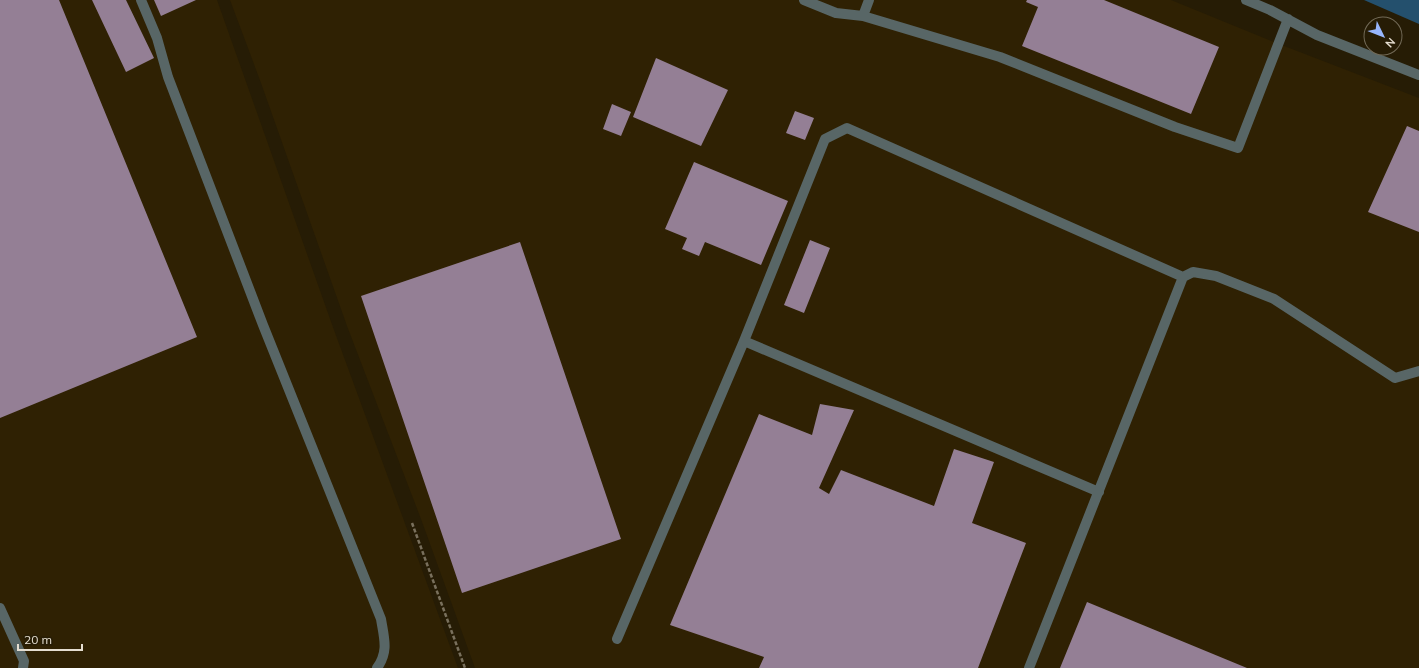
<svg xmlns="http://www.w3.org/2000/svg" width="1419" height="668" viewBox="0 0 1419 668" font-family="Mulish,sans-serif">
	<rect width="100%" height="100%" fill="#261c05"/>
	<path fill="#2f2103" d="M0,0H217L334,330L458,668H0Z
		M230,0H1171L1279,44L1419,98V668H475L421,519L347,326L261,83Z"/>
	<path fill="#24506d" d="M1364,0H1419V24Z"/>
	<path fill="#947f95" d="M0,0H59L197,337L0,418Z
		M92,0H126L154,58L126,72Z
		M154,0H196L161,16Z
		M1027,0H1104L1219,47L1191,114L1022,46L1038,7L1026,2Z
		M656,58L728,90L701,146L633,117Z
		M612,104L631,112L621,136L603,129Z
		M795,111L814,118L805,140L786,133Z
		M1407,126L1419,131V232L1368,212Z
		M694,162L788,201L761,265L705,242L699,256L682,249L687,238L665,229Z
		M810,240L830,248L804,313L784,305Z
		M520,242L621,539L462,593L361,296Z
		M820,404L854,410L819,488L829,494L841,470L934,506L954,449L994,462L972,523L1026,543L978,668H759L764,657L670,625L759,414L812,435Z
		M1087,602L1247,668H1060Z"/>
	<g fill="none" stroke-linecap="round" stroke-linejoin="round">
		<path stroke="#79705d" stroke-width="2.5" stroke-dasharray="4 2" stroke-linecap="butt" d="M412,523L465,668"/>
		<path stroke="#586666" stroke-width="10" d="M141,0L157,38L168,77L263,325L381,619C384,638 389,651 377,668
			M804,0L836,13L863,16
			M869,0L863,16L1000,57L1175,127L1238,148L1288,19
			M1246,0L1270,10L1317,35L1419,75
			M1183,277L1193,272L1216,276L1274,299L1395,378L1419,371
			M744,341L1099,492
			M0,608L24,661L23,668
			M617,639L744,341L825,139L847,128L1183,277L1029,668"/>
	</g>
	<g transform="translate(1383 36) rotate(133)"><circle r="19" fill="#261c05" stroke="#726a57"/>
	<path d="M0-3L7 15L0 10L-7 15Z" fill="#97b6fd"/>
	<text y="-6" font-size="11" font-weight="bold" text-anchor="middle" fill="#e5ded1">N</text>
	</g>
	<path d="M18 644v6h64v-6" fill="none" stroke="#e5ded1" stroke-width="2"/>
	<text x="24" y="644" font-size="12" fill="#e5ded1" stroke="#261c05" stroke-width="3" paint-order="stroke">20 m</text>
</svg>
